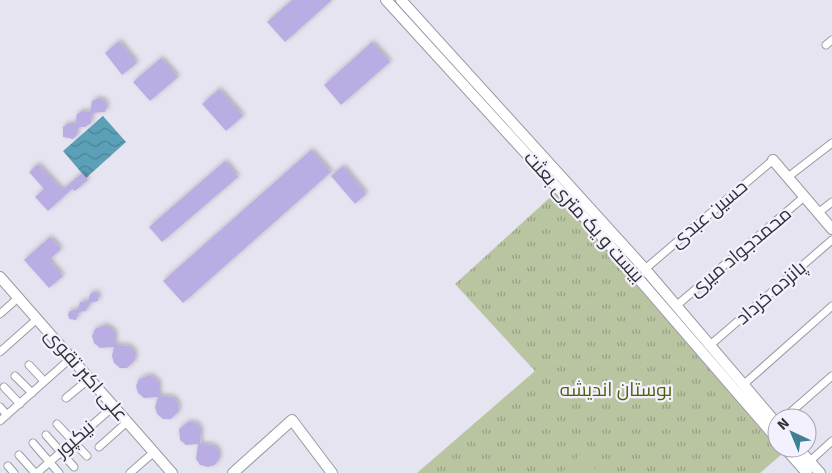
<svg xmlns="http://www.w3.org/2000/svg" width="832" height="473" viewBox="0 0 832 473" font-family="Signika,Cairo,sans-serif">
	<defs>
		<pattern id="park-tufts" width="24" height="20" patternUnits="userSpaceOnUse" patternTransform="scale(1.25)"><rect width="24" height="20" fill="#b9c4a0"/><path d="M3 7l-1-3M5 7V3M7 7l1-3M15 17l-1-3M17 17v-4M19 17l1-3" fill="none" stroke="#97a083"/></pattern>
		<pattern id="water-waves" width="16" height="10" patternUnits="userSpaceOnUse" patternTransform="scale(1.25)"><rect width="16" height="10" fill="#5ba0b7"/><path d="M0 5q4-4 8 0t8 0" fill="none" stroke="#4c8396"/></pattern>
		<filter id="shadow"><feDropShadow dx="2" dy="-2" stdDeviation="2.5" flood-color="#0004"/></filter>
	</defs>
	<rect width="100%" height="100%" fill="#e6e4f0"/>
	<path fill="url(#park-tufts)" d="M556,192L782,454L760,473H417L535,371L455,284Z"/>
	<path fill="#b9c4a0" d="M581,454L599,473H561Z"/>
	<path fill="url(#water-waves)" d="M103,116L126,142L86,178L63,151Z"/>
	<path fill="#baade3" filter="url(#shadow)" d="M292,0H332L285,42L267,22Z
		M119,41L137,63L122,75L105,53Z
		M372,42L390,62L341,105L324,85Z
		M161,58L178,77L150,101L133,82Z
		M219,89L243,116L226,131L202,104Z
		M99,98L106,102L107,107L105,112L92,113L91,123L85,127H77V135L73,139L63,137V127L67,124H75L77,114L82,111L90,112L92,101Z
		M311,150L331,172L183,303L163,281Z
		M225,161L238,177L162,242L149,227Z
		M38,164L62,190L82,173L88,180L75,191L72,189L48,211L35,197L44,189L29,172Z
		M343,166L366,194L355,204L331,176Z
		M50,237L61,249L49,260L63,276L49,288L24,260Z
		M94,292L99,294L98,301L90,303L86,311L79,312L76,320L69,319L68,314L70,311L78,309L80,302L88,301L90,294Z
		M106,325L115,332V345L129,346L135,352V360L127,368H120L114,363L112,356L114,347L100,348L94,343L92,336L95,329Z
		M150,375L159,382V396L173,397L178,403L179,411L171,419H163L157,414L155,407L158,397L144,398L138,393L136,386L139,379Z
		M188,422L196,423L201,429L200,444L213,445L219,451V459L215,465L208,467L200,465L196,459L198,444L186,445L180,440L179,429Z"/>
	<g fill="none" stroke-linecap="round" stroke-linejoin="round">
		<defs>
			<path id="street" d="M826,45L832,40
				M788,177L832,143
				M818,213L832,202
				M645,269L773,160
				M676,306L804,197
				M0,314L18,298
				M709,346L832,240
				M0,352L37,319
				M29,365L44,381
				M15,376L32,393
				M743,385L832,306
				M4,387L20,404
				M66,398L89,379
				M0,407L7,415
				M784,418L832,376
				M0,421L71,358
				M57,424L87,456
				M46,435L74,467
				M33,443L59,473
				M99,447L127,422
				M19,455L35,473
				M810,461L832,441
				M8,466L14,473
				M37,473L114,406
				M130,473L154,452"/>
			<path id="secondary" d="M386,0L606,241L777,439
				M401,0L645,269L777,424
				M773,160L832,229
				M0,277L172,473
				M785,448L807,473
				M798,448L820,473
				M233,473L292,420L332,473"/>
		</defs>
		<use href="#street" stroke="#9b98a4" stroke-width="9"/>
		<use href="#secondary" stroke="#9b98a4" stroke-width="12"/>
		<use href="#street" stroke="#fff" stroke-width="7"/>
		<use href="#secondary" stroke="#fff" stroke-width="10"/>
	</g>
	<g text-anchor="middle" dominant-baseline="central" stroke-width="4.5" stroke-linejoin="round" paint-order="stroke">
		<g font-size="19" fill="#312f34" stroke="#f4f1fe">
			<text transform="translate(709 214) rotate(-40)">حسین عبدی</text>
			<text transform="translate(584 217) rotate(48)">بیست و یک متری بعثت</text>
			<text transform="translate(740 252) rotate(-40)">محمدجواد میری</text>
			<text transform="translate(771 293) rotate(-41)">پانزده خرداد</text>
			<text transform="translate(86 375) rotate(49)">علی اکبر تقوی</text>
			<text transform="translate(75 439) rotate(-41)">نیکپور</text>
		</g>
		<g font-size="19" fill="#4e6007" stroke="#f4f1fe">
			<text x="616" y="390">بوستان اندیشه</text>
		</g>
	</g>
	<g transform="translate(792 433) rotate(316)"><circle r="24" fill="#f4f1fe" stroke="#a6a3ad"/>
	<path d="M0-4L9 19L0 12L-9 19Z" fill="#408093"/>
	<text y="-8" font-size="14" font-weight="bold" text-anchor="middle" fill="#312f34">N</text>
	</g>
</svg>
